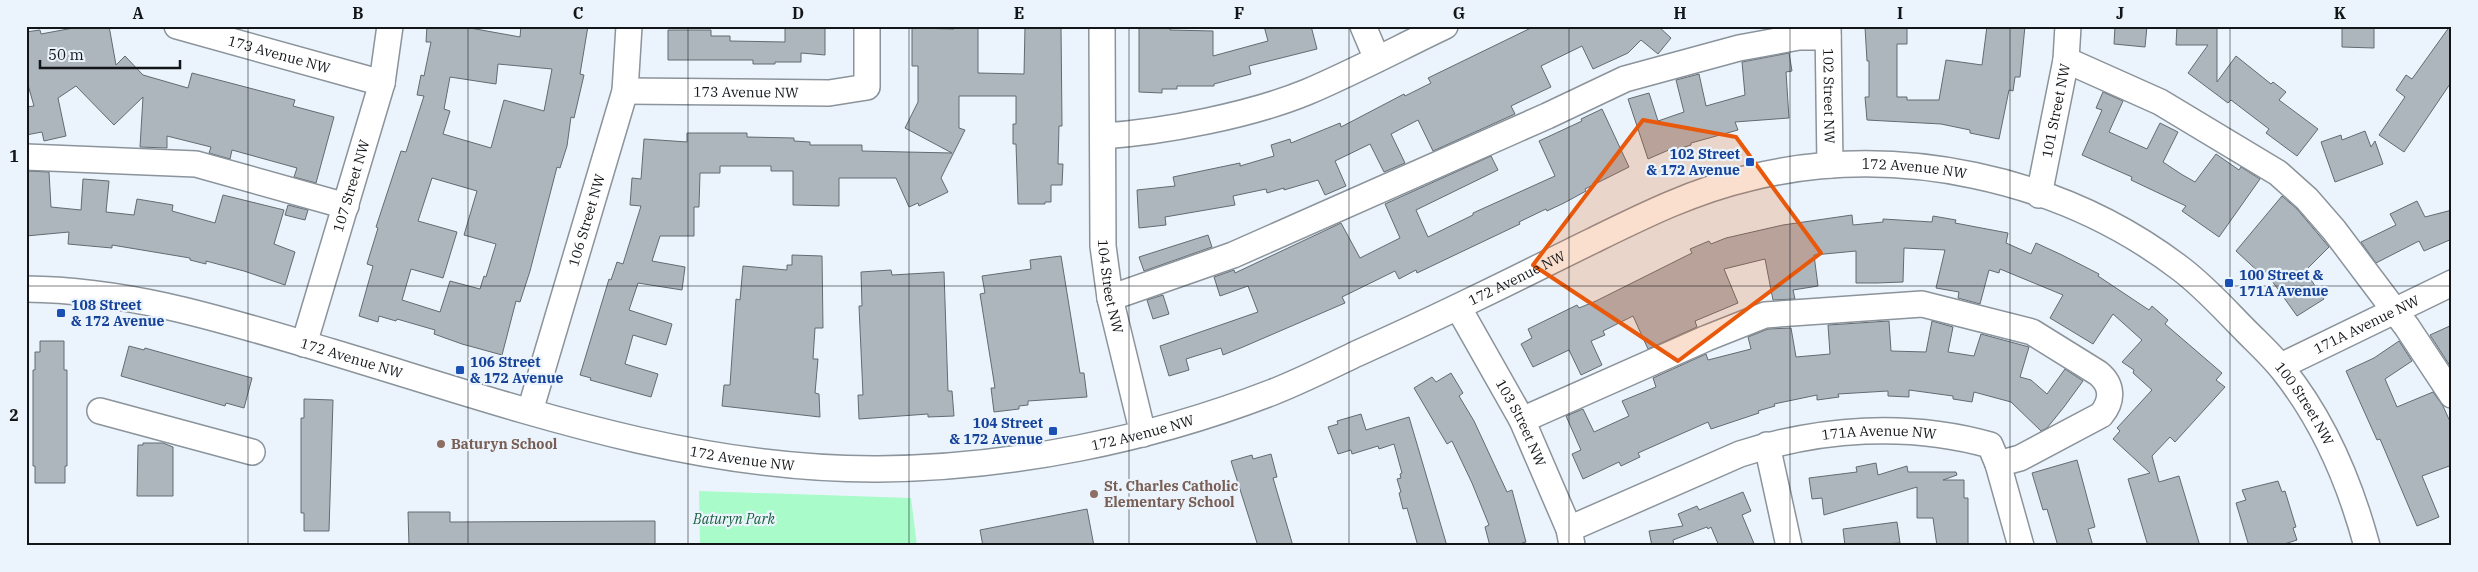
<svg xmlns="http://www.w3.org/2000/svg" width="2478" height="572" viewBox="0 0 2478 572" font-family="'IBM Plex Serif',serif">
	<rect width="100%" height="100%" fill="#ebf4fc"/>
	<path fill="#a9fbca" d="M699,491L911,498L917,546H700Z"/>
	<path fill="#adb5bd" stroke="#636b72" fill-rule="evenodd" d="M84,26H109L116,65L125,56L143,75L188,88L192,73L295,100L293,106L334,117L316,183L294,177L297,168L232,150L230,159L209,153L211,147L167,136V148L140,147L143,97L114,125L76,86L58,98L66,136L44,141L42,132L26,135V107L34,106L26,78V32L40,30L41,34Z
		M427,26H459L520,37L521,26H588L580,74L584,75L574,118L571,117L567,146L560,168L557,167L530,271L520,302L516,301L502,355L462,344L434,334L435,330L397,319L396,321L379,316L378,322L359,316L373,266L367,264L378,228L376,227L401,151L406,152L424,96L417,95L421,75L424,76L431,42H426ZM498,64L552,69L544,111L504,100L491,148L443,134L450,111L444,109L450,77L496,84ZM432,178L477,191L464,235L496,244L486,277L484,276L480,289L450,281L440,312L402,300L411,269L443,278L457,232L418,221Z
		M785,26H825V55L801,53V62H775V64H753V60H668V30H711V36H730V41L785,42Z
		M954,26H978V73L1024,74L1025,26H1061L1062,126H1059L1058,164H1063L1062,185H1051V202H1045V204H1018L1016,144H1013V124H1016V96H959V128L965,130L941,178L948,192L919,206L918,203L909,207L896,178H839V206L793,205V171H771V166H720V173H700L699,207H694V236H660L652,261L685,267L682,290L638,283L629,310L672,324L666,345L633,335L625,364L658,374L651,397L590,380L591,378L580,375L609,279L611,280L617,262L623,264L641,206L630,205L632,178L641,179L644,139L687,142V133H747V137L794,138V141L810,142V145H862V151L952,153L905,128L918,102V66H912V28L954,29Z
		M1139,26H1170V30L1213,31V56L1268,41L1264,26H1311L1317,49L1249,66L1251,74L1214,84V86H1177V89H1162V93L1139,92Z
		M1535,26H1658L1671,38L1658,54L1641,40L1628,53L1593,69L1582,46L1541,66L1551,87L1511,106L1515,114L1433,151L1418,120L1391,134L1405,163L1384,172L1370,144L1335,161L1346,186L1325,195L1318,180L1284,190V188L1267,193L1266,189L1233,196L1235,205L1165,217L1166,225L1139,228L1137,190L1175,186L1173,177L1240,163V166L1274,156L1271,145L1290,139L1291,143L1340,123L1341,127L1404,94L1405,96L1431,83L1428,78Z
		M1907,26V44H1897V97H1907V100H1939L1946,60L1982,65L1987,26H2025L2020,77H2015L2013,91L2009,90L1999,139L1970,133V130L1941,124L1867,120L1865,97H1869V61H1867L1865,27Z
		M2115,26H2147L2145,47L2114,44Z
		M2177,26H2217V82L2236,56L2271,84L2273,82L2286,92L2279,100L2318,129L2297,156L2266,133L2269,129L2231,100L2228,103L2188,73L2208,45H2176Z
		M2342,26H2374V48L2342,47Z
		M2450,26H2452V81L2404,152L2379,135L2405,97L2396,90L2406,75L2412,79Z
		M1789,53L1792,71L1786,72L1789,118L1735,122L1738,130L1691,143V145L1672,151L1671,149L1648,159L1628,99L1649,93L1658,121L1684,112L1676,80L1699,74L1706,106L1745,95L1742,62Z
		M2103,92L2123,101L2109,132L2147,149L2160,123L2178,132L2163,162L2181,174L2195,182L2216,154L2239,170L2241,167L2260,179L2219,237L2182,211L2186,206L2131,180L2132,177L2082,155L2102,110L2096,108Z
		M1602,109L1629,167L1585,189L1586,191L1564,203L1547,211L1546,209L1519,222L1520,224L1417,273L1416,270L1399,279L1395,271L1342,297L1345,303L1243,347L1223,355L1221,348L1186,359L1189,370L1169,376L1160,346L1258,312L1248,286L1220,296L1214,277L1234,270L1235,273L1341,223L1360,258L1400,238L1385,204L1491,156L1498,170L1416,210L1428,237L1473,215V213L1555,176L1539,141L1582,121L1581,119Z
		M2365,131L2371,147L2375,141L2383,164L2335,182L2321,142L2341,135L2342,140Z
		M28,171L49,172L51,207L81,210L83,179L109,181L106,212L134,215L137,199L173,205L172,211L215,223L223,195L284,210L274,244L295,252L285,285L244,271L206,261V264L190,260V258L112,245V248L68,244L69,232L26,236Z
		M2282,196L2297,209L2329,247L2305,271L2324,299L2297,316L2265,271L2262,275L2236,251Z
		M2417,201L2425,217L2452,210V239L2424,251L2419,241L2376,263L2361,242L2396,225L2390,214Z
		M288,205L308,210L305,220L285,215Z
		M1852,215L1853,225L1883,222V219L1932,222L1933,216L1956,220L1955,223L2008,233L2006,243L2031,254L2036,243L2062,255L2099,274L2098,276L2149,310L2152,306L2168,320L2165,324L2222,373L2216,380L2225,387L2175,442L2170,437L2152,456L2159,482L2179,476L2200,546H2148L2128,479L2150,473L2113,439L2120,431L2117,428L2152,390L2133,373L2134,370L2122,362L2142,340L2113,314L2093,344L2050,318L2063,295L2000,269L1999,273L1989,270L1980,304L1958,298L1959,292L1936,288L1945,250L1904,248L1903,282L1877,283H1856V251L1814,255L1818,286L1793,290L1795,299L1773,300L1765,259L1724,269L1738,303L1695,321L1697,327L1648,349L1633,316L1603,331L1605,335L1591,341L1602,365L1581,375L1569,350L1533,367L1521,344L1532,338L1528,329L1577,305L1579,308L1596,301L1692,253L1690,249L1709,241L1711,244L1726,238L1783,225Z
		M1208,235L1212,247L1144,271L1139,257Z
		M792,255L822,256L823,328H815L813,359H818L815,393L819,394L820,417L722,406L724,385H730L736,299L740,300L743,266L787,270V265H792Z
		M1061,256L1080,373H1084L1087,397L1028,401V405L1019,406V409L994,412L991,388H995L980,294L985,293L982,276L1031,269L1030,260Z
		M891,270L892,275L944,272L948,391H952L954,416L928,417V414L859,419L858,395H863L859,306H862L861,272Z
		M1163,295L1169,314L1153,319L1147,300Z
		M1889,321L1891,351L1926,352L1932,321L1953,327L1948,352L1974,356L1981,334L2029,347L2020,377L2031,380L2047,394L2065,369L2083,381L2064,407L2047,428L2041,431L2011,402L1974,392L1972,402L1953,399V396L1909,390V397L1888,396V391L1838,394L1839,397L1817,400V395L1774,404L1775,406L1758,411L1759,413L1711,429L1708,422L1638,453L1640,457L1621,466L1619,462L1583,479L1572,454L1581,450L1566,416L1583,409L1594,432L1629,416L1622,401L1656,387L1653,378L1706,354L1708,360L1751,349L1748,337L1768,329L1791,328L1796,357L1830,354L1828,325Z
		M2452,325V369L2430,335Z
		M40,341H64V370H67V466H65V483H35V466H33V370H35V352H40Z
		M2399,341L2412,361L2385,379L2397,407L2433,392L2443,406L2452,426V465L2422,476L2439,517L2417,526L2380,439L2377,440L2346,371L2374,358Z
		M129,346L144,350L145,348L252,378L244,408L226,403L225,406L121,376Z
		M1451,373L1463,393L1459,396L1474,421L1507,492L1512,490L1526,542L1522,543V546H1490L1485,527L1489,525L1472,483L1452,441L1447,444L1414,388L1432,377L1436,382Z
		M304,399L333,400L329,531H304V513H301V418H304Z
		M1361,414L1366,430L1409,417L1447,546H1418L1407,508L1403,509L1399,493L1401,492L1397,479L1401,478L1400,474L1402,473L1394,444L1379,449L1378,446L1352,454L1351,450L1338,454L1328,427L1338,424L1337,421Z
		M143,443H163L173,447V496H137L138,445H143Z
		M1271,454L1277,477L1273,478L1293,546H1258L1231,461L1252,455L1253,459Z
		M2077,460L2095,527L2088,529L2093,546H2058L2047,509L2043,510L2032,473Z
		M1876,463L1878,475L1907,466L1908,472H1956L1957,475L1943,480H1964V498H1968V546H1937L1933,518H1917V487L1824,515L1822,498L1812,499L1809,478L1857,472L1856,467Z
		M2278,481L2282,492L2285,491L2296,527L2293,528L2297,540L2278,546H2249L2236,503L2246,500L2242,490Z
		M1743,492L1751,511L1742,515L1755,546H1719L1711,527L1708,529L1707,527L1673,540L1674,546H1652L1649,531L1683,526L1678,514L1697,506L1699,510Z
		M1087,509L1094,546H983L980,530Z
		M408,512H450V522L655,521V546H409Z
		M1897,522L1900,543L1845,546L1843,529Z"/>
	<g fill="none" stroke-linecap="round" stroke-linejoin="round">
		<defs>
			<g id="minor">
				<path id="s1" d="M177,26L382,83"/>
				<path id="s2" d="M1102,26L1103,246L1110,298L1143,434"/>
				<path d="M1363,26L1377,59"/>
				<path id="s3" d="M1828,26L1830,165"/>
				<path d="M2066,60L2160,102L2278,173L2307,199L2334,230L2407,327L2452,395"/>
				<path id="s4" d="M625,91L829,93L867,87V26"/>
				<path d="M1103,136C1164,132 1251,115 1307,92C1354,72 1399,48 1445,26"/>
				<path d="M26,157L196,164L346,206"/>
				<path id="s5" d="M2039,195L2066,60L2068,26"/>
				<path id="s6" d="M26,289C134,290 230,322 332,352C512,406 687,470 878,469C1011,468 1149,440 1273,392C1301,381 1329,367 1356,354C1396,336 1435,318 1474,299C1514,280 1553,260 1592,241C1643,216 1693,191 1749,178C1895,142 2061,177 2181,269C2206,288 2226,311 2247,332C2260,345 2273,357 2283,370C2324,421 2350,483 2367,546"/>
				<path d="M1110,298L1233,255L1547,116L1625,79L1739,48L1799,37H1828"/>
				<path id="s7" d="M1458,307L1522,420L1569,529L1572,545"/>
				<path id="s8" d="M304,344L382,83L390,26"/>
				<path id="s9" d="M2281,366L2452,283"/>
				<path d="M100,411L252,452"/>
				<path id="s10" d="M530,411L625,91L629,26"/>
				<path d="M1522,420L1707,338L1765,315L1922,304L2032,332L2098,373C2113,385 2113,401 2101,415L2020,458L1998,464"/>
				<path d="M1767,445L1789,546"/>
				<path id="s11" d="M1569,529L1740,454C1821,428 1908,422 1990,445L1998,464L2021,546"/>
			</g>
		</defs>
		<use href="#minor" stroke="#8b939b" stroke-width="28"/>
		<use href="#minor" stroke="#fff" stroke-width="25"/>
	</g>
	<path fill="#e8590c" fill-opacity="0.2" stroke="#e8590c" stroke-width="4" stroke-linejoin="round" d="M1643,120L1736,137L1821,253L1678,361L1533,265Z"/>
	<path fill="none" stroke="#131619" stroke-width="1" stroke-opacity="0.55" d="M248,26V546M468,26V546M688,26V546M909,26V546M1129,26V546M1349,26V546M1569,26V546M1790,26V546M2010,26V546M2230,26V546M26,286H2452"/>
	<g fill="#1a4fb4" stroke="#ebf4fc" stroke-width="2">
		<rect x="1745" y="157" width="10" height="10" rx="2.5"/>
		<rect x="2224" y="278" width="10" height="10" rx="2.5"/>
		<rect x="56" y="308" width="10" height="10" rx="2.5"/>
		<rect x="455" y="365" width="10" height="10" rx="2.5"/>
		<rect x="1048" y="426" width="10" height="10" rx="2.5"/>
	</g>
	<g fill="#8d6e63" stroke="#ebf4fc" stroke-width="2">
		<circle cx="441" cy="444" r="5"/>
		<circle cx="1094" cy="494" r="5"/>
	</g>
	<g text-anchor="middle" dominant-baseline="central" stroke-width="4.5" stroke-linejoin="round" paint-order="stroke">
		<g font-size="14" fill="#131619" stroke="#ebf4fc">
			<text stroke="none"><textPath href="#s1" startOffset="106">173 Avenue NW</textPath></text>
			<text stroke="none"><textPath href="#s4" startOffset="121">173 Avenue NW</textPath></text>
			<text stroke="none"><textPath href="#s3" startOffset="70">102 Street NW</textPath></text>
			<text stroke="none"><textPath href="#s5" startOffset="86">101 Street NW</textPath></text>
			<text stroke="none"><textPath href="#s6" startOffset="1968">172 Avenue NW</textPath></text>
			<text stroke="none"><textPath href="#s8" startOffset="165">107 Street NW</textPath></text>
			<text stroke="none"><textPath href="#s10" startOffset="199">106 Street NW</textPath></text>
			<text stroke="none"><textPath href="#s6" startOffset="1548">172 Avenue NW</textPath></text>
			<text stroke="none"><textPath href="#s2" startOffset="261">104 Street NW</textPath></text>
			<text stroke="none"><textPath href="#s9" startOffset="95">171A Avenue NW</textPath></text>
			<text stroke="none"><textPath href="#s6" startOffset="334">172 Avenue NW</textPath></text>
			<text stroke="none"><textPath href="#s6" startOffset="2441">100 Street NW</textPath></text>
			<text stroke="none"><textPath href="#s7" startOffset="132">103 Street NW</textPath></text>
			<text stroke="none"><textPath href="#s6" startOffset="1142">172 Avenue NW</textPath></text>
			<text stroke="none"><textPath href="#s11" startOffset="328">171A Avenue NW</textPath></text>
			<text stroke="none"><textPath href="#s6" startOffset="738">172 Avenue NW</textPath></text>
		</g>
		<g font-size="14" font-weight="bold" fill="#164399" stroke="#ebf4fc" text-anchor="start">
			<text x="1740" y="154" text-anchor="end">102 Street<tspan x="1740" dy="16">&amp; 172 Avenue</tspan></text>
			<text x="2239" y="275">100 Street &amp;<tspan x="2239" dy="16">171A Avenue</tspan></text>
			<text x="71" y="305">108 Street<tspan x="71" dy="16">&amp; 172 Avenue</tspan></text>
			<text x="470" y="362">106 Street<tspan x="470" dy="16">&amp; 172 Avenue</tspan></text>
			<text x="1043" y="423" text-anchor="end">104 Street<tspan x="1043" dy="16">&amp; 172 Avenue</tspan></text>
		</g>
		<g font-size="14" font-weight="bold" fill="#785e54" stroke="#ebf4fc" text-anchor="start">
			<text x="451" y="444">Baturyn School</text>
			<text x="1104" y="486">St. Charles Catholic<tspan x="1104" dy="16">Elementary School</tspan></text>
		</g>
		<g font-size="14" font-style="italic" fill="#175f3c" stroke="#ebf4fc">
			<text x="734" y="519">Baturyn Park</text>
		</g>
	</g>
	<rect width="2478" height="572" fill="none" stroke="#ebf4fc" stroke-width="55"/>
	<path d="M40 60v8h140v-8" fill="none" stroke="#131619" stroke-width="2.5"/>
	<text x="48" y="60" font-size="15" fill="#131619" stroke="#ebf4fc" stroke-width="4" paint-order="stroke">50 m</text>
	<rect x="28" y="28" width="2422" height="516" fill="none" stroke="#131619" stroke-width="2"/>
	<g font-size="16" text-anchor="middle" font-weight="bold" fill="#131619">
		<text x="138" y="19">A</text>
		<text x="358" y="19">B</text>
		<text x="578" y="19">C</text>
		<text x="798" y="19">D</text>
		<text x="1019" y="19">E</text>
		<text x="1239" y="19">F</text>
		<text x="1459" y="19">G</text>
		<text x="1680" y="19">H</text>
		<text x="1900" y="19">I</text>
		<text x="2120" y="19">J</text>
		<text x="2340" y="19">K</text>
		<text x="14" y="162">1</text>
		<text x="14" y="421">2</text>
	</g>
</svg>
